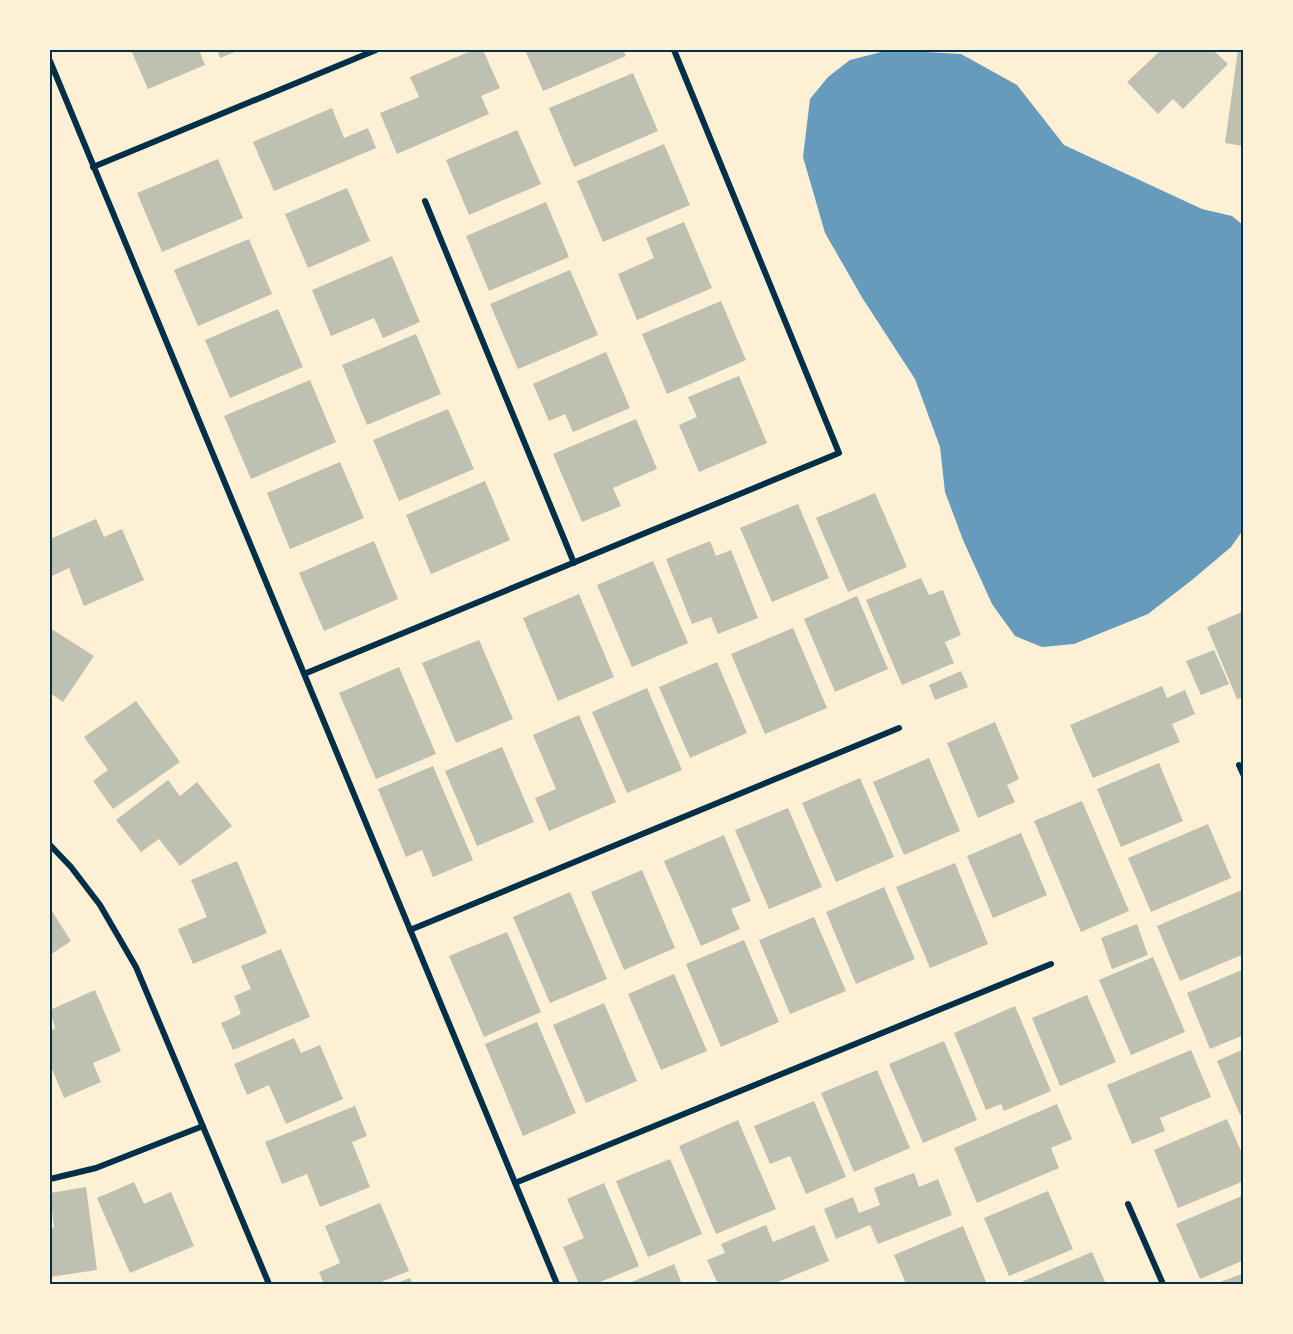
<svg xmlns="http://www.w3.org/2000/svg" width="1293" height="1334" viewBox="0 0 1293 1334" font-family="Poppins,sans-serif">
	<rect width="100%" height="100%" fill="#fdf0d5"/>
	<path fill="#669bbc" d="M889,50L961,54L1017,85L1064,145L1202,209L1232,216L1243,225V530L1231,547L1192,580L1148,614L1074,644L1042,647L1015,636L992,604L963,540L945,492L940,447L915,379L863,299L825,233L803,157L810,99L828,77L850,60Z"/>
	<path fill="#bec0b2" d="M131,50H199L205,65L148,89Z
		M217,50H240L220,58Z
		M473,50H483L500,88L481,96L489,114L397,154L380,113L419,97L410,77Z
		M525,50H623L626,56L543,91Z
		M1161,50H1213L1228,64L1183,109L1173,99L1158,114L1127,82Z
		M1238,50H1244V146L1225,143Z
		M633,73L658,131L574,167L549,108Z
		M332,108L344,138L368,128L376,148L274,191L253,142Z
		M517,130L541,184L469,215L446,160Z
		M664,144L690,205L603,242L577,181Z
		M218,159L243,218L162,252L137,193Z
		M347,188L370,241L308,268L285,214Z
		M546,202L569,257L489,291L466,236Z
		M684,222L712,288L637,320L618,274L654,258L646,238Z
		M249,239L272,294L198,326L174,270Z
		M392,256L420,322L383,338L374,318L331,336L312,290Z
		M570,270L598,335L518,369L490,304Z
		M721,301L746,360L667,394L642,334Z
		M278,309L303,367L230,398L205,340Z
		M416,334L441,394L367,425L342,365Z
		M606,352L630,408L573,432L565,414L549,421L533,384Z
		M739,376L767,443L699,472L679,425L697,417L688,397Z
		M310,380L336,442L251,479L224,416Z
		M448,409L474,469L399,501L373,440Z
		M636,419L657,469L613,488L621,506L582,522L553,454Z
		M340,462L364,518L290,549L267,493Z
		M485,481L510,540L431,574L406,515Z
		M875,493L907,567L848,592L816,518Z
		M798,504L829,578L772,602L740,528Z
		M96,519L104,537L122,529L144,580L84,606L69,568L50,577V539Z
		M374,541L398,599L324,631L299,573Z
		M710,541L716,556L731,550L758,618L718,634L711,617L692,624L666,559Z
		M653,561L688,643L632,667L597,585Z
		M921,578L929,595L943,590L961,635L945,642L954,663L902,685L866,600Z
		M579,594L614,677L558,701L523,618Z
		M857,596L888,669L835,692L804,619Z
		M1244,611V697L1237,699L1207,627Z
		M50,628L94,656L63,702L50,693Z
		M793,628L827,708L765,734L731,654Z
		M479,640L513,719L456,743L422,663Z
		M1214,650L1229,684L1201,695L1186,661Z
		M717,662L747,733L690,758L659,687Z
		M399,667L436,754L376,779L339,693Z
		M961,671L968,687L935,700L929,685Z
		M1162,686L1167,698L1185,690L1195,714L1172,724L1180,742L1093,778L1070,725Z
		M647,688L682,770L627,793L592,712Z
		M136,701L180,762L113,809L93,781L108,770L84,737Z
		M579,715L616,802L549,831L535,798L556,789L533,735Z
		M995,722L1019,779L1007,785L1015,802L978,818L947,743Z
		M502,747L534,822L477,846L445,771Z
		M929,758L960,831L904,855L873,782Z
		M1159,763L1183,821L1121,847L1097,789Z
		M433,766L473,860L433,877L422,850L406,857L378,789Z
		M860,778L894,857L836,882L802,803Z
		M168,780L180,796L197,782L232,826L180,866L159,839L141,852L116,820Z
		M1082,801L1129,911L1081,932L1034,821Z
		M788,808L822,887L769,909L735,830Z
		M1208,824L1231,878L1151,912L1128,858Z
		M1021,833L1047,895L993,918L967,856Z
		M724,835L751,901L731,909L740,929L701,946L664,861Z
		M237,861L267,933L193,964L178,929L207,917L191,880Z
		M955,863L988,944L930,968L896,887Z
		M642,870L675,948L624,970L591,892Z
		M884,887L915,959L856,984L826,912Z
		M1242,890L1244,954L1180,981L1157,926Z
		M570,892L607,979L550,1003L513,917Z
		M50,908L71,941L50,955Z
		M814,917L846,991L790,1014L759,940Z
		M1137,924L1148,955L1112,969L1101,938Z
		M507,932L541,1012L484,1037L449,956Z
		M744,940L779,1022L721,1047L686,964Z
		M281,949L310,1017L233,1050L221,1023L241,1014L234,996L251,989L241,966Z
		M1153,957L1185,1032L1131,1055L1099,980Z
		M1244,969V1035L1210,1049L1187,993Z
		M674,974L707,1051L661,1070L628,994Z
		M95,990L121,1051L93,1063L101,1082L64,1098L50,1064V1031L55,1028L50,1010Z
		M1087,995L1116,1062L1060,1086L1032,1018Z
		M604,1003L637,1081L586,1103L553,1025Z
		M1015,1006L1051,1091L1004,1111L1001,1104L986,1110L954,1033Z
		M537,1022L576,1113L523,1136L485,1044Z
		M294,1038L301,1053L320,1045L343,1099L286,1124L269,1085L247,1095L234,1064Z
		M944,1041L977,1120L923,1143L889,1064Z
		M1244,1049V1113L1240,1115L1217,1061Z
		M1191,1050L1211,1097L1160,1118L1165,1131L1132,1144L1107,1085Z
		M877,1070L910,1148L854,1172L821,1093Z
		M814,1101L846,1177L806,1194L790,1156L770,1164L754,1126Z
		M1057,1104L1072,1139L1051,1148L1059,1168L977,1203L954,1148Z
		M355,1106L367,1136L352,1142L370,1187L320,1207L307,1174L282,1184L265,1142Z
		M1227,1119L1244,1158V1181L1178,1208L1154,1150Z
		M738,1120L776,1209L716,1234L679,1146Z
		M670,1159L702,1234L648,1257L616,1181Z
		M914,1173L919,1187L938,1179L952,1215L878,1244L870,1225L836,1239L824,1209L853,1197L859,1213L880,1205L874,1188Z
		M134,1182L144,1204L171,1192L194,1246L130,1273L97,1198Z
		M604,1183L639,1266L595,1284H579L563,1247L584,1238L567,1199Z
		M86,1187L97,1270L50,1277V1228H54L50,1193Z
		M1048,1191L1073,1249L1009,1276L984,1218Z
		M1244,1195V1260L1200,1279L1176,1224Z
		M380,1203L409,1271L376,1284H324L319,1272L340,1263L325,1226Z
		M766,1225L773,1242L814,1225L829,1261L773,1284H718L707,1260L725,1253L721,1244Z
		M963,1226L986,1282L980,1284H906L894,1255Z
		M1092,1252L1106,1284H1020L1019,1283Z
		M674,1264L682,1284H627Z
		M1244,1273V1284H1215Z
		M410,1278L413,1284H394Z"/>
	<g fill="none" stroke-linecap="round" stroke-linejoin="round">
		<path stroke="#003049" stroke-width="6" d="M50,61L557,1284
			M93,167L376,50
			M425,201L574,563
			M304,674L839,453L674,50
			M1239,765L1244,776
			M50,845L71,867L100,905L136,967L269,1284
			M410,930L899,728
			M50,1179L96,1168L203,1126
			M515,1183L1051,964
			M1128,1204L1163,1284"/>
	</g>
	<rect width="1293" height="1334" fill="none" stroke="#fdf0d5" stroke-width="102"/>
	<rect x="51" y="51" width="1191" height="1232" fill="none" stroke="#003049" stroke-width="2"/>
</svg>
